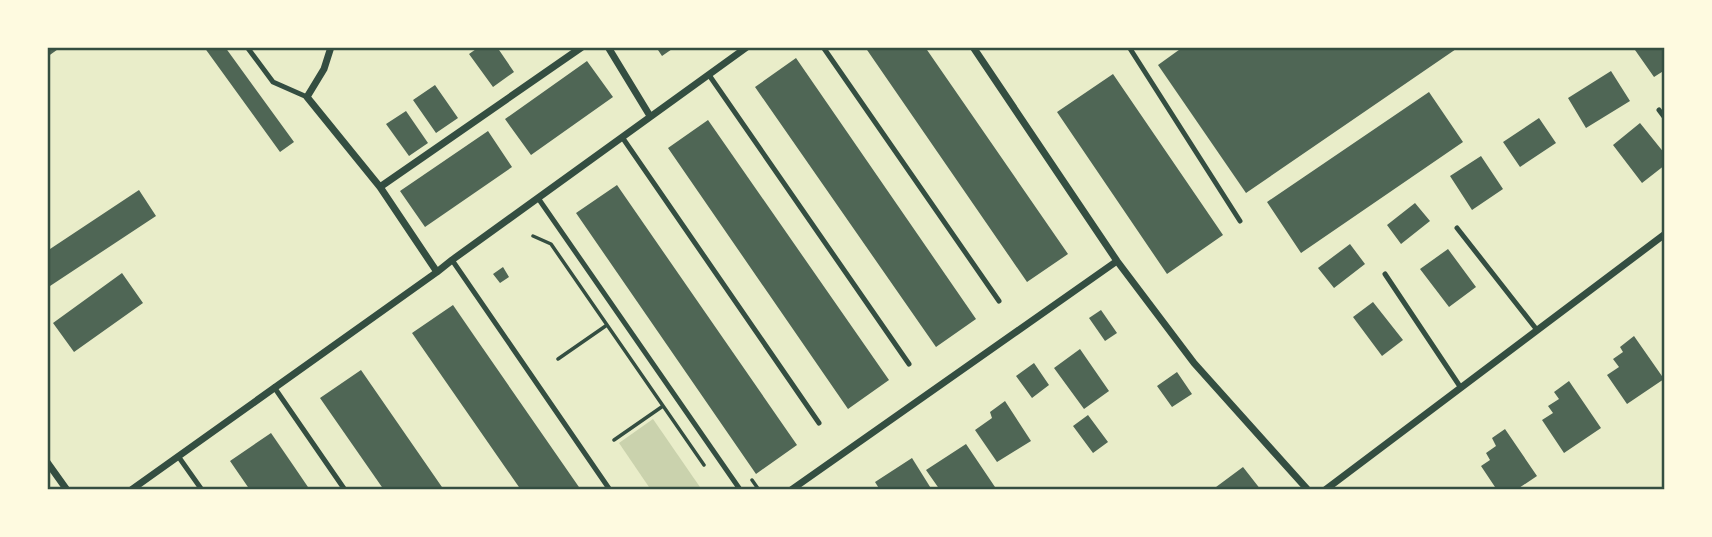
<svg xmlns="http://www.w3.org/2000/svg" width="1712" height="537" viewBox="0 0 1712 537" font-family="'Sofia Sans Condensed',sans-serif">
	<rect width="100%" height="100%" fill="#e9edc9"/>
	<path fill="#cad2ad" d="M653,419L702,490H651L619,443Z"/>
	<path fill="#4f6655" d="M47,47H61L47,57Z
		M204,47H225L294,142L280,152Z
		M479,47H497L514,72L493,87L469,54Z
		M656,47H675L662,56Z
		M865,47H925L1068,254L1027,282Z
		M1183,47H1459L1246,193L1158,65Z
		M1639,47H1665V70L1654,77L1635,50Z
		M796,58L976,319L936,347L755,87Z
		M587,61L613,97L531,155L505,119Z
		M1611,71L1630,101L1586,128L1568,98Z
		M1113,74L1223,235L1167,274L1057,112Z
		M435,85L458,118L436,133L413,100Z
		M1429,92L1463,142L1301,253L1267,202Z
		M406,111L428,143L409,156L386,124Z
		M1539,118L1556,143L1520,167L1503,142Z
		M708,120L889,380L848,409L668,148Z
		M1640,123L1665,154V165L1642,183L1613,145Z
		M488,131L512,167L425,227L400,191Z
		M1481,156L1503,189L1472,210L1450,176Z
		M617,185L797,445L756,474L576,213Z
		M139,190L156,216L47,288V251Z
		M1415,203L1430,221L1401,244L1387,225Z
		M1350,244L1365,264L1334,288L1318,268Z
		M1448,249L1476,287L1449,307L1420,269Z
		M503,267L509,277L500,283L493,274Z
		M122,273L143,303L74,352L53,323Z
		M1373,302L1403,340L1382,356L1353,317Z
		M453,305L475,337L581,490H521L412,333Z
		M1101,310L1117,333L1105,341L1089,318Z
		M1634,336L1664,379L1627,404L1607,375L1619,367L1613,359L1623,352L1620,347Z
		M1080,349L1109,391L1084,409L1054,368Z
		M1034,363L1049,385L1032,398L1016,376Z
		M361,370L444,490H384L320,398Z
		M1177,372L1192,394L1172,407L1157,386Z
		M1569,381L1601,428L1564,453L1542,420L1553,413L1548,406L1559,399L1554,392Z
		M1005,401L1031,441L997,462L975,430L992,418L990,412Z
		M1088,415L1108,442L1093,453L1073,426Z
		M1505,429L1537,476L1516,490H1497L1481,466L1490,460L1486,453L1496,446L1492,438Z
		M271,433L293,465L310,490H250L230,461Z
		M966,444L995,487L991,490H940L926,470Z
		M912,458L932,490H880L875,482Z
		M1243,467L1261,490H1212Z"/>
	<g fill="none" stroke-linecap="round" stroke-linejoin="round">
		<path stroke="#344e41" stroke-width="3.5" d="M533,236L551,244L704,465
			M558,359L607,325
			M614,440L663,406
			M752,480L759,490"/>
		<path stroke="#344e41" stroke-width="5" d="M247,47L273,82L307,97
			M823,47L999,301
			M1129,47L1240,221
			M709,75L909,364
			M1659,110L1665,118
			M622,137L819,423
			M538,198L739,488
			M1457,228L1537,330
			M452,260L610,490
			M1385,274L1461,388
			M274,387L345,490
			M178,456L202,490"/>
		<path stroke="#344e41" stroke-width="7" d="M331,47L324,69L307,97L380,187L437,272
			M608,47L650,116
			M973,47L1117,261L1194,363L1308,490
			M380,187L582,47
			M47,462L67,490
			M131,490L437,272L452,260L747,47
			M791,490L1117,261
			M1325,490L1665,234"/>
	</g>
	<rect width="1712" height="537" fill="none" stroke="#fefae0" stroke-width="98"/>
	<rect x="49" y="49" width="1614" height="439" fill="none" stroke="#344e41" stroke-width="2.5"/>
</svg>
